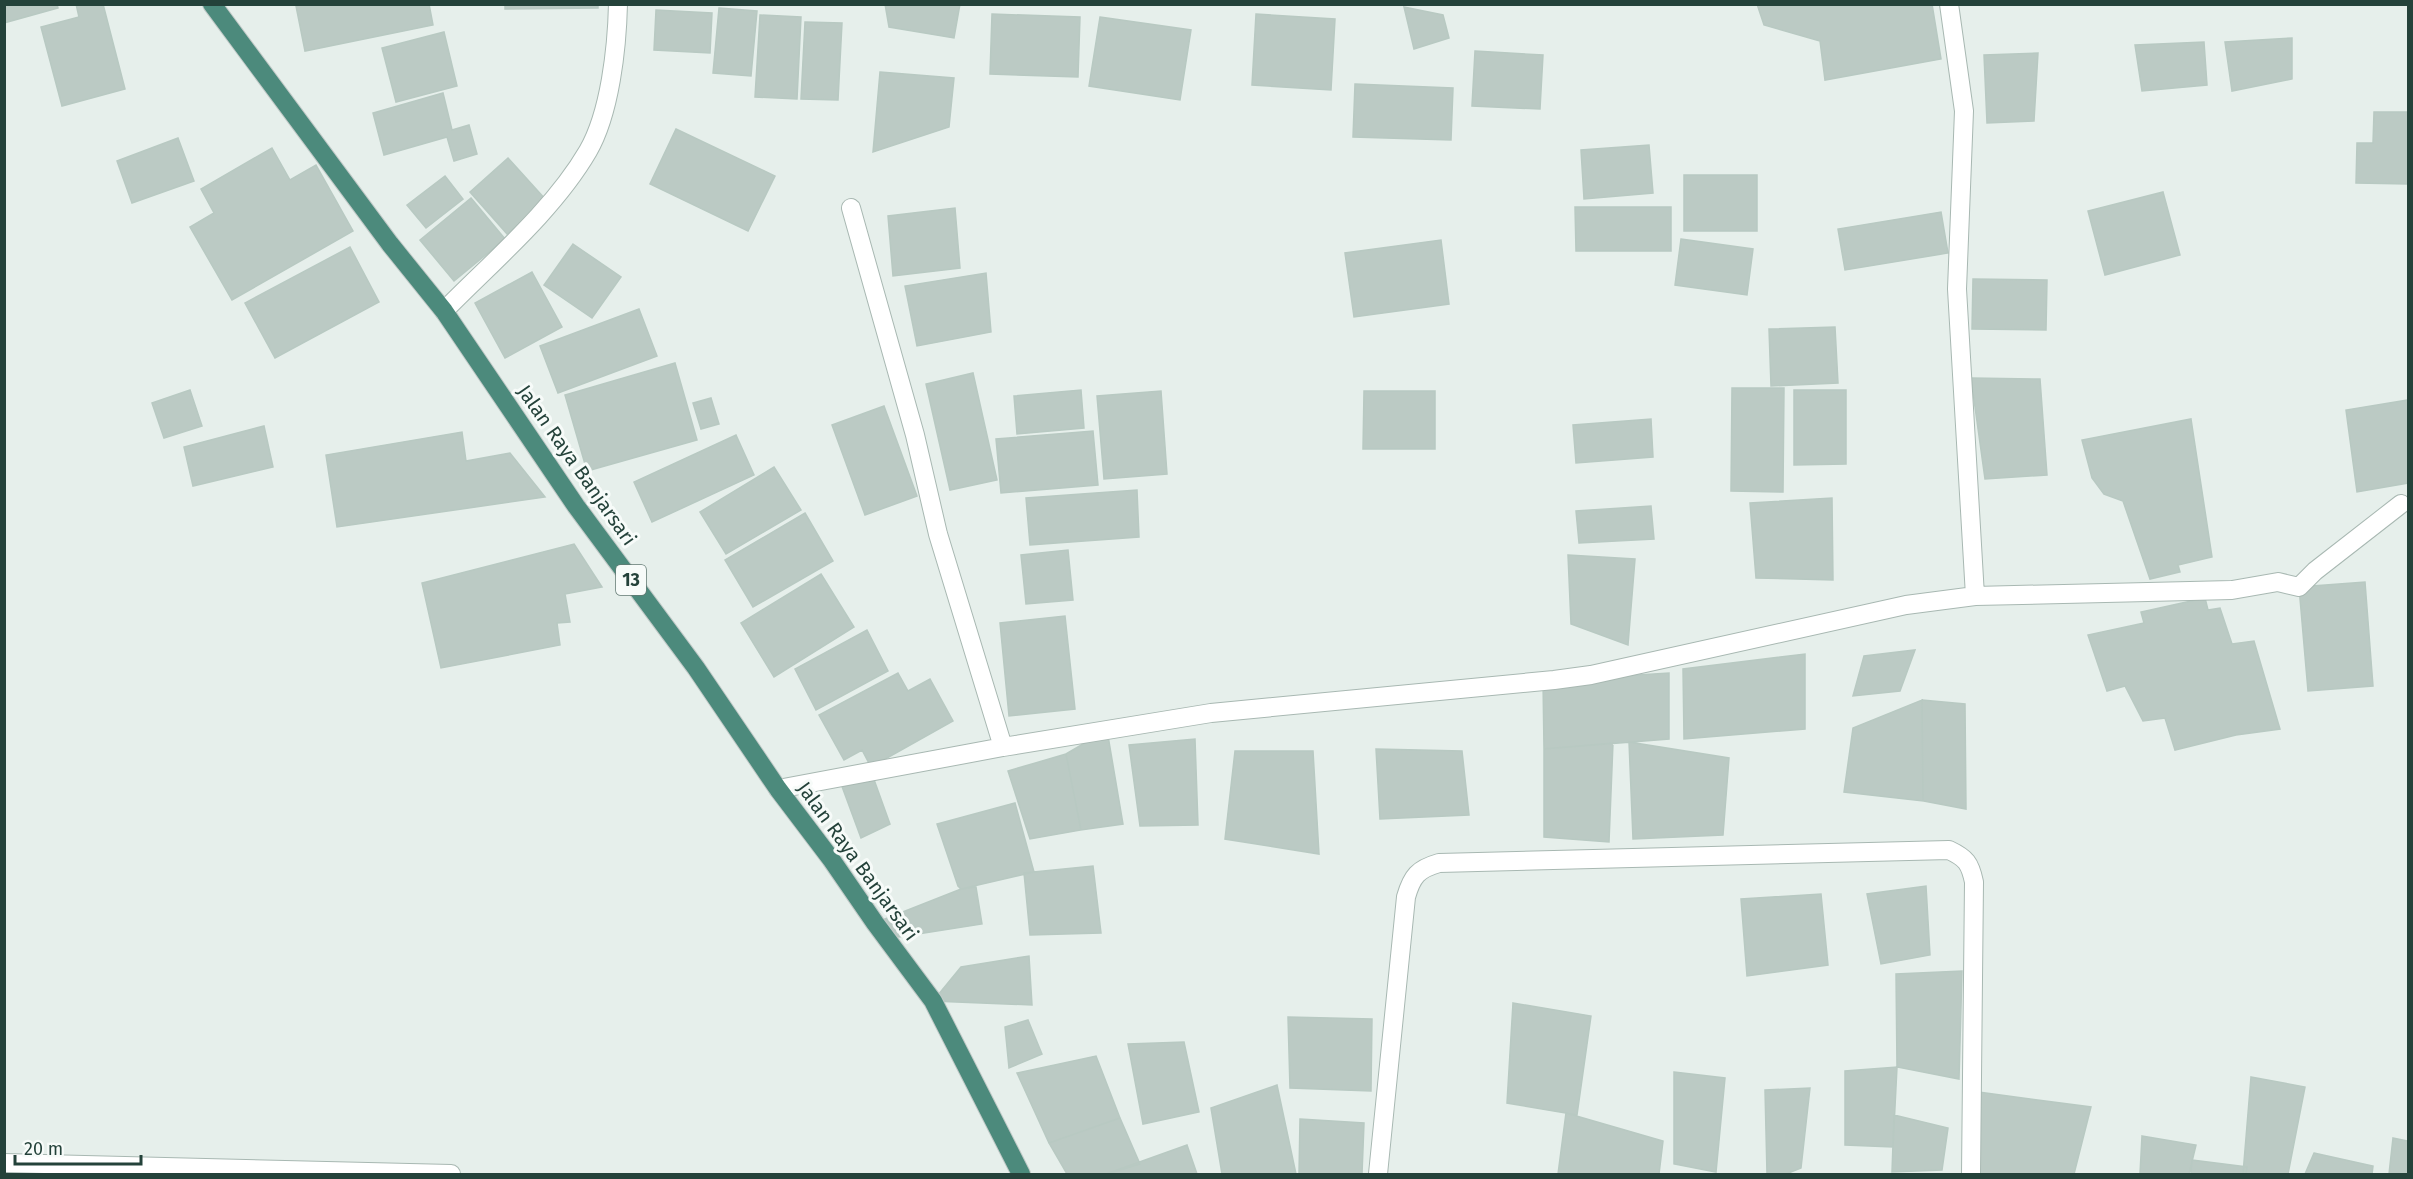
<svg xmlns="http://www.w3.org/2000/svg" width="2413" height="1179" viewBox="0 0 2413 1179" font-family="'Fira Sans',sans-serif">
	<rect width="100%" height="100%" fill="#e6efeb"/>
	<path fill="#bbcac4" stroke="#b8c9c2" stroke-width="1.5" d="M4,4H57L58,8L4,23Z
		M76,4H103L125,89L62,106L41,27L79,17Z
		M304,4H429L433,25L305,51L296,6Z
		M505,4H598V8L505,9Z
		M885,4H960L954,38L889,27Z
		M1757,4H1932L1941,59L1825,80L1820,41L1764,25Z
		M1404,7L1443,15L1449,38L1414,49Z
		M719,8L757,11L751,76L713,73Z
		M656,10L712,13L710,53L654,50Z
		M992,14L1080,17L1078,77L990,74Z
		M1256,14L1335,19L1331,90L1252,85Z
		M760,15L801,17L797,99L755,97Z
		M1100,17L1191,30L1180,100L1089,86Z
		M805,22L842,23L838,100L801,99Z
		M444,32L457,86L396,102L382,48Z
		M2292,38V79L2232,91L2225,42Z
		M2204,42L2207,85L2142,91L2135,45Z
		M1475,51L1543,55L1540,109L1472,106Z
		M2038,53L2034,121L1987,123L1984,55Z
		M880,72L954,78L949,127L873,152Z
		M1355,84L1453,88L1451,140L1353,137Z
		M443,93L452,130L469,125L477,154L454,161L447,137L384,155L373,113Z
		M2374,112H2408V184L2356,183L2357,143H2373Z
		M676,129L775,176L748,231L650,184Z
		M178,138L194,181L132,203L117,161Z
		M1649,145L1653,193L1584,199L1581,150Z
		M272,148L290,180L316,165L353,231L232,300L190,227L214,213L201,189Z
		M508,158L546,200L507,234L470,192Z
		M1684,175H1757V231H1684Z
		M445,176L463,199L426,228L407,205Z
		M2163,192L2180,255L2105,275L2088,211Z
		M471,198L505,239L454,281L420,240Z
		M1575,207H1671V251H1576Z
		M955,208L960,268L893,276L888,216Z
		M1941,212L1948,253L1845,270L1838,229Z
		M1681,239L1753,249L1747,295L1675,285Z
		M1441,240L1449,304L1354,317L1345,253Z
		M573,244L621,277L592,318L544,285Z
		M350,247L379,302L275,358L245,303Z
		M532,272L562,327L505,358L475,303Z
		M986,273L991,332L917,346L905,286Z
		M1973,279L2047,280L2046,330L1972,329Z
		M639,309L657,356L558,393L540,346Z
		M1835,327L1838,383L1771,386L1769,329Z
		M675,363L697,440L587,471L565,395Z
		M973,373L997,480L950,490L926,384Z
		M1971,378L2040,379L2047,475L1985,479Z
		M1732,388H1784L1783,492L1731,491Z
		M190,390L202,426L164,438L152,403Z
		M1081,390L1084,428L1017,434L1014,396Z
		M1794,390H1846V464L1794,465Z
		M1161,391L1167,474L1104,479L1097,396Z
		M1364,391H1435V449H1363Z
		M711,398L719,424L701,429L693,403Z
		M2408,400V483L2357,492L2346,410Z
		M884,406L917,496L865,515L832,425Z
		M1651,419L1653,457L1576,463L1573,425Z
		M2191,419L2212,557L2178,565L2180,572L2150,579L2123,501L2104,494L2092,478L2082,440Z
		M264,426L273,467L193,486L184,447Z
		M1093,431L1098,485L1001,493L996,439Z
		M462,432L466,461L510,453L545,497L337,527L326,455Z
		M736,435L754,475L652,522L634,482Z
		M774,467L801,510L726,554L700,512Z
		M1137,490L1139,537L1030,545L1026,498Z
		M1832,498L1833,580L1756,578L1750,503Z
		M1651,506L1654,539L1579,543L1576,511Z
		M805,513L833,561L753,607L725,560Z
		M574,544L602,587L565,594L570,622L557,623L560,645L441,668L422,583Z
		M1068,550L1073,600L1026,604L1021,555Z
		M1568,555L1635,559L1628,645L1571,624Z
		M821,574L854,627L774,677L741,623Z
		M2365,582L2373,686L2308,691L2299,587Z
		M2205,598L2208,610L2220,608L2232,644L2254,641L2280,729L2236,735L2175,750L2165,718L2143,721L2125,686L2107,691L2088,635L2144,623L2141,612Z
		M1065,616L1075,709L1009,716L1000,623Z
		M867,630L888,671L816,710L795,669Z
		M1915,650L1900,691L1853,696L1864,656Z
		M1805,654V729L1684,739L1683,669Z
		M898,673L908,691L930,679L953,721L871,767L862,750L844,760L819,715Z
		M1669,673V739L1544,749L1543,681Z
		M1922,700L1965,704L1966,809L1923,801Z
		M1922,700L1923,801L1844,792L1853,728Z
		M1107,730L1123,824L1081,830L1066,754Z
		M1195,739L1198,825L1140,826L1129,745Z
		M1629,742L1729,758L1723,835L1633,839Z
		M1613,743L1609,842L1544,837V749Z
		M1376,749L1462,751L1469,815L1380,819Z
		M1235,751H1313L1319,854L1225,839Z
		M1066,754L1081,830L1030,839L1008,771Z
		M872,774L890,824L861,838L840,781Z
		M1015,803L1034,872L961,889L958,886L937,824Z
		M1093,866L1101,933L1030,935L1024,873Z
		M1926,886L1930,955L1881,964L1867,894Z
		M976,887L982,924L899,937L875,923L961,889Z
		M1821,894L1828,965L1747,976L1741,899Z
		M1029,956L1032,1005L933,1001L961,967Z
		M1962,971L1959,1079L1897,1067L1896,974Z
		M1513,1003L1591,1016L1577,1115L1507,1103Z
		M1288,1017L1372,1019L1371,1091L1290,1088Z
		M1028,1020L1042,1054L1009,1068L1005,1027Z
		M1184,1042L1199,1112L1143,1124L1128,1044Z
		M1096,1056L1120,1118L1049,1143L1017,1073Z
		M1897,1067L1893,1147L1845,1145V1071Z
		M1674,1072L1725,1078L1716,1172L1674,1164Z
		M2251,1077L2305,1087L2288,1174H2243Z
		M1277,1085L1296,1174H1222L1211,1108Z
		M1810,1088L1801,1168L1786,1174H1767L1765,1090Z
		M1971,1091L2091,1107L2074,1174H1971Z
		M1566,1113L1663,1141L1659,1174H1558Z
		M1894,1115L1948,1128L1942,1170L1892,1172Z
		M1120,1118L1140,1164L1107,1174H1067L1049,1143Z
		M1300,1119L1364,1123L1362,1174H1299Z
		M2142,1136L2196,1145L2189,1174H2140Z
		M2393,1138L2408,1141V1174H2389Z
		M1187,1145L1197,1174H1106Z
		M2314,1153L2373,1166L2372,1174H2305Z
		M2192,1160L2247,1167L2246,1174H2191Z"/>
	<g fill="none" stroke-linecap="round" stroke-linejoin="round">
		<defs>
			<path id="minor" d="M1949,4L1964,111L1957,289L1975,596
				M851,208L915,435L938,534L1003,747
				M444,311C492,262 553,211 588,151C610,113 617,48 618,4
				M778,789L1003,747L1211,713L1554,680L1591,675L1906,605L1975,596L2232,590L2278,582L2299,587L2315,571L2401,504
				M4,1163L451,1174
				M1378,1174L1406,897C1412,876 1418,869 1439,863L1949,850C1966,858 1970,863 1974,882L1971,1174"/>
			<path id="trunk" d="M212,4L390,244L444,311L576,506L696,668L778,789L831,859L875,923L933,1001L1021,1174"/>
		</defs>
		<use href="#minor" stroke="#a8b8b2" stroke-width="20"/>
		<use href="#trunk" stroke="#c2cac8" stroke-width="20"/>
		<use href="#minor" stroke="#fff" stroke-width="18"/>
		<use href="#trunk" stroke="#4c8a7c" stroke-width="18"/>
	</g>
	<g text-anchor="middle" dominant-baseline="central" stroke-width="6" stroke-linejoin="round" paint-order="stroke">
		<rect fill="#f7fbf9" stroke="#637a73" stroke-width="1.5" x="616" y="565" width="30" height="30" rx="4.5"/>
		<g font-size="18" font-weight="bold" fill="#24423a">
			<text x="631" y="580">13</text>
		</g>
		<g font-size="20" fill="#24423a" stroke="#f7fbf9">
			<text transform="translate(577 465) rotate(55)">Jalan Raya Banjarsari</text>
			<text transform="translate(858 861) rotate(54)">Jalan Raya Banjarsari</text>
		</g>
	</g>
	<rect width="2413" height="1179" fill="none" stroke="#24423a" stroke-width="12"/>
	<path d="M15 1155v9h126v-9" fill="none" stroke="#24423a" stroke-width="3"/>
	<text x="24" y="1155" font-size="18" fill="#24423a" stroke="#f7fbf9" stroke-width="4.5" paint-order="stroke">20 m</text>
</svg>
